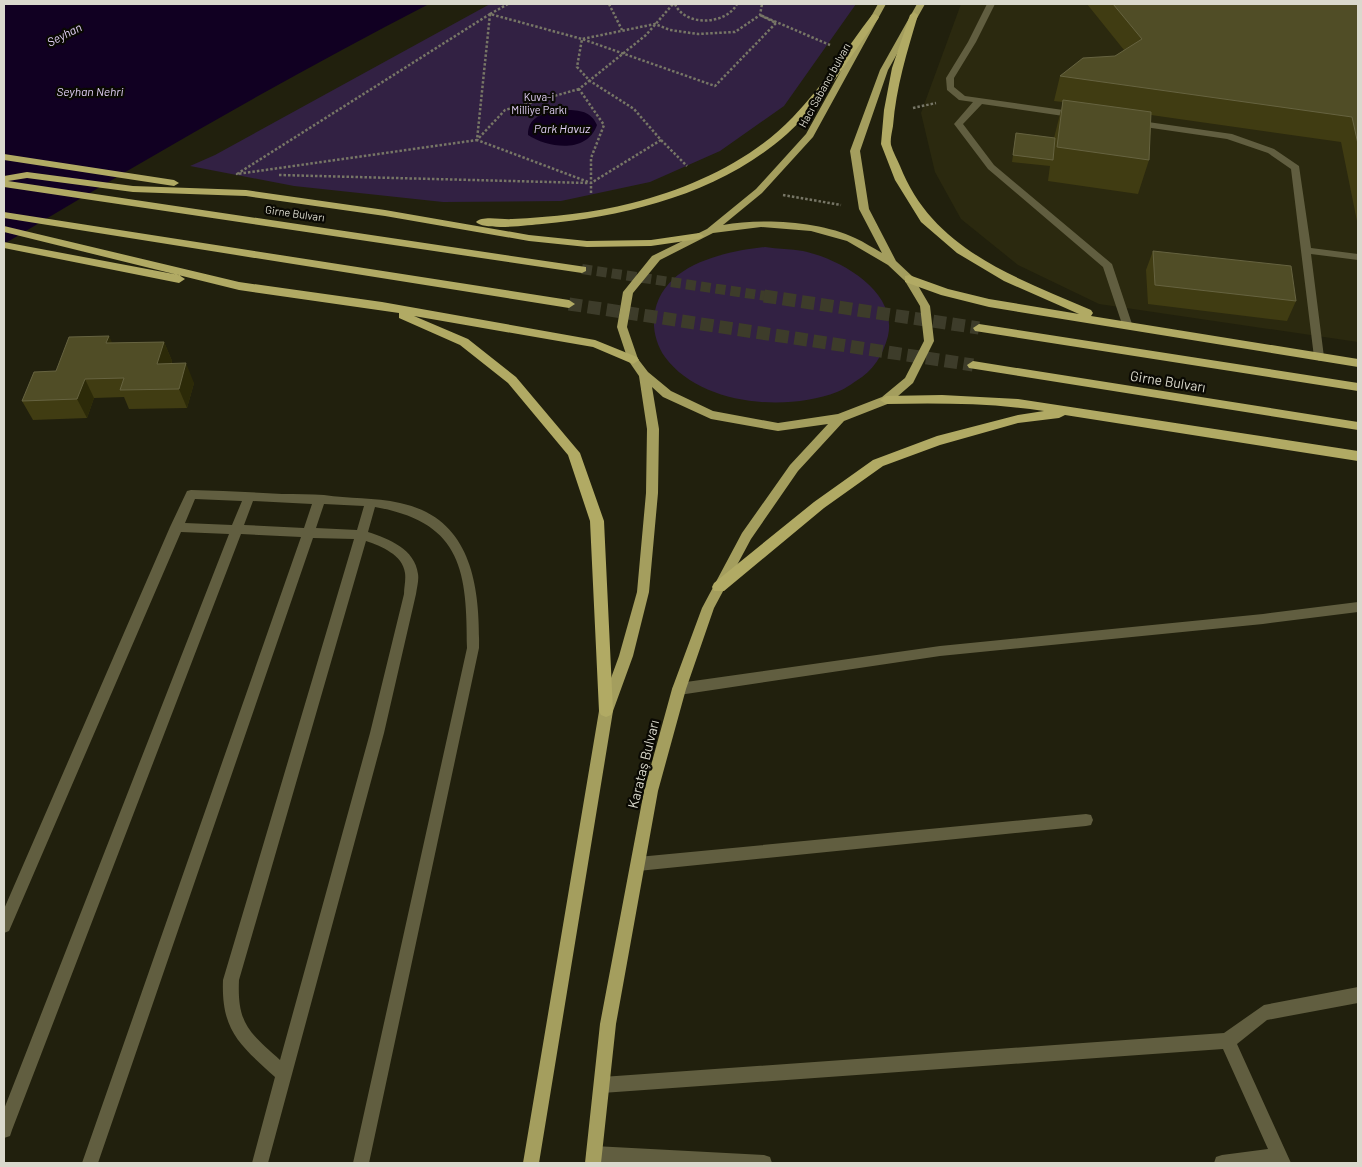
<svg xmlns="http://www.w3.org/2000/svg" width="1362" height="1167" viewBox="0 0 1362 1167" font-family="Barlow,sans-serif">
	<rect width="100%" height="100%" fill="#21200d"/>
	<path fill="#2b290f" d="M961,4H1358V342L1099,304L1018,265L961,219L935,172L921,113Z"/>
	<path fill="#322143" d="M490,4H856L784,106L720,151L650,182L561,201L443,202L294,186L190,166L215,155Z
		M765,247C778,249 791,249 803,251C840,259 898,291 888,336C883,355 873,371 856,381C850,385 843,390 837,392C785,412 700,405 665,357C657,346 653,331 654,318C659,265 722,252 765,247Z"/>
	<path fill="#102" d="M4,4H429C284,79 143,160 4,244Z
		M557,110C573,110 590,108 597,125C587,154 548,148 528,135C528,117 542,114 557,110Z"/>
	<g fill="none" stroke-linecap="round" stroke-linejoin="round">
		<path stroke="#3d3c2a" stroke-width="10" stroke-dasharray="10 5" stroke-linecap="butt" d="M582,269L773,297"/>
		<path stroke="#3d3c2a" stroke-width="13" stroke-dasharray="13 6" stroke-linecap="butt" d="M764,296L979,328
			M569,304L973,365"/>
		<path stroke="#777666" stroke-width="2.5" stroke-dasharray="2.5 2" stroke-linecap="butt" d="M508,4L490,14L582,39L715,86L776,23L760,15L830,45
			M609,4L622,30
			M675,4C685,27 726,25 737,4
			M490,14L477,140L237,174Z
			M579,89L505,110L477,140L591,183L661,140L634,109L590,81L577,67L582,39L655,24L670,30L698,34L735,32L760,15L762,4
			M913,108L936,103
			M661,140L687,166
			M279,175L588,183
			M591,193V158L604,125L579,89L646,35L673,4
			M783,195L841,205"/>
		<path fill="#615e40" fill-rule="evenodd" d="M987,4H995L976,42L954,78V87L965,96L1077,112L1081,115L1077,118L982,104L963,124L994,165L1112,264L1133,327L1132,329H1124L1123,327L1103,267L988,169L954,124L973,102L959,100L947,90L946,78L968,42Z
			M1134,120L1232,134L1274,149L1299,166L1311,248L1358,254V260L1311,254L1324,357L1323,360L1319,361L1314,357L1291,169L1268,153L1227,139L1131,125V121Z
			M191,490C221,491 252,492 282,494C296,494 311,494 324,495C349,499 374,497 400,503C472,518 480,586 479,648L369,1163H353L467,648C467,571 462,522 375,507L368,532C389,539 415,549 418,574C419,580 417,587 416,594L384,733L268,1163H252L275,1077C240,1045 221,1031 223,980L354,539L313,538L98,1163H82L301,537L241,534L12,1130L10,1136L4,1138V1109L229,534L181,532L9,931L4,933V909L170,527L187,491ZM195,499L242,501L232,525L185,523ZM253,501L312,504L304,528L244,525ZM324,504L364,506L357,530L316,528ZM366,541C381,546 403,555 405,573C406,580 404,587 404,594L370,733L280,1060C249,1032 237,1024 239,980Z"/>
		<path fill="#615e40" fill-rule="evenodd" d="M1358,602V612L1263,624L940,656L679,695L674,693L672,689L674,685L679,683L940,646L1263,614Z
			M1086,814L1091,815L1093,820L1091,825L1086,826L638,871L633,869L631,864L633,859L638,857Z
			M1358,987V1003L1267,1020L1237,1044L1291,1163H1214L1216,1157L1222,1155L1268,1149L1223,1049L602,1093L596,1091L594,1085L596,1079L602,1077L1224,1033L1264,1005Z
			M594,1146L764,1155L770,1157L772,1163L594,1162L588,1160L586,1154L588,1148Z"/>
		<path fill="#a49e5e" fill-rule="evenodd" d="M878,4H886L813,137L762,193L723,225C760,218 820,221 855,238C864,242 873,248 882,253L859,209L850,151L880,70L917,4H925L888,70L860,151L869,209L896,261L913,277L930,306L934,341L913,383L890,403L844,421L798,471L751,539L714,608L686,689L658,791L616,1024L601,1163H585L600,1024L644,791L672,689L702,608L742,533L790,465L828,424L778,431L711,419L663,397L652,387L659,429L658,493L649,592L633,656L613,711L539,1163H523L599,711L619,656L637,592L646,493L647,429L639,376L628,360L617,327L623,292L652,256L707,229L756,189L806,134ZM761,227L811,231L847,241L888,265L905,281L920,306L924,341L905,378L882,397L838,414L778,423L713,411L671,391L648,372L638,359L627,327L633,293L660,260L713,233Z"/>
		<path fill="#b1aa64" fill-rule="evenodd" d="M914,12L918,15C907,52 896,87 893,126C892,132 890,139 891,145C893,152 897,159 900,166C933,250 1015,277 1091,310L1093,313L1091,316L1358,359V367L989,307L941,295L905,282V276L909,275L948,289L989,299L1079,314L1004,281L957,253L921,222L895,180L881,144L884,110L892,68L910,15Z
			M875,14L879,17L878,19C849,58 823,102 787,134C720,193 629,216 542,224C529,225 484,231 476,222C482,215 503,220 512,219C552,217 593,213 632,203C691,188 751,161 793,117C823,86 846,49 872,15Z
			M4,154L174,180L179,183L174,186L4,160Z
			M27,172L133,186L246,190L385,210L529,235L587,241L651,240L699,233L704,236L699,239L651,246L587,247L529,241L385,216L246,196L133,192L27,178L8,181L586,267V271L582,273L4,187V176Z
			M4,212L569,300L575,304L569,308L4,218Z
			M4,226L239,282L382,302L595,340L637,357L639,360L633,364L593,347L414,316L468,339L516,377L580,453L604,521L613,711L611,715L606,717L601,715L599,711L590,521L568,455L508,383L460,345L399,318V313L239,290L4,232Z
			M4,242L179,275L185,279L179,283L4,248Z
			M979,324L1358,383V391L975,331L973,328Z
			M973,361L1358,422V430L969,368L967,365Z
			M942,395L1018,399L1358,451V461L1065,415L1059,418L1018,423L940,445L883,466L824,508L724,591H714L712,587L714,583L814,502L873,460L937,436L1018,415L1044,411C992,403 939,403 886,404L880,400L886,396Z"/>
	</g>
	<path fill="#403c12" d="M1087,4H1358V226L1341,142L1151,115L1149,160L1138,194L1048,181L1050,166L1012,162L1016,133L1054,138L1063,102L1054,101L1060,76L1115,56L1124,50Z
		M1153,251L1296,301L1287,321L1148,304L1146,270Z
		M164,342L172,361V364L194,383L187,408L129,409L124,397L94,398L87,418L33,420L22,401L56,371L112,343Z"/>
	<path fill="#2c2a08" d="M109,336L118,355L106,343Z
		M164,342L172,361L166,383L157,364Z
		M186,363L194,383L187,408L179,389Z
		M85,379L94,398L87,418L77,399Z"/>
	<path fill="#504d26" stroke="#666340" d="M1113,4H1358V144L1352,117L1060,76L1083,58L1115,56L1142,39Z
		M1063,100L1151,112L1149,160L1057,147Z
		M1016,133L1055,138L1053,160L1013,155Z
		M1153,251L1291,266L1296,301L1155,285Z
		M109,336L106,343L164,342L157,364L186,363L179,389L120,390L124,378L85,379L77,399L22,401L34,372L56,371L69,337Z"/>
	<g text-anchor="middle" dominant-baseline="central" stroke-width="4.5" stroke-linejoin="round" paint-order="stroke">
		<g font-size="11" fill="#dad9cd" stroke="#0a0903">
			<text transform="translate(824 85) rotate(-61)">Hacı Sabancı bulvarı</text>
			<text transform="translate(295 213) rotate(8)">Girne Bulvarı</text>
		</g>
		<g font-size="11" fill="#e0cff3" stroke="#0a0903">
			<text x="539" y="96">Kuva-i<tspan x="539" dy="13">Milliye Parkı</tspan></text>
		</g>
		<g font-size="12" font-style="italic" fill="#e2d1f6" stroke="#0a0903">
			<text transform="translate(64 34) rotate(-27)">Seyhan</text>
			<text x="90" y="91">Seyhan Nehri</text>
			<text x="562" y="128">Park Havuz</text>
		</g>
		<g font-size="14" fill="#dad9cd" stroke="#0a0903">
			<text transform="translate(1168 381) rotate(9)">Girne Bulvarı</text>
			<text transform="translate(643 764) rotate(-76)">Karataş Bulvarı</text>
		</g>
	</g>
	<rect width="1362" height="1167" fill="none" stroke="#dad9cd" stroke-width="10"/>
</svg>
